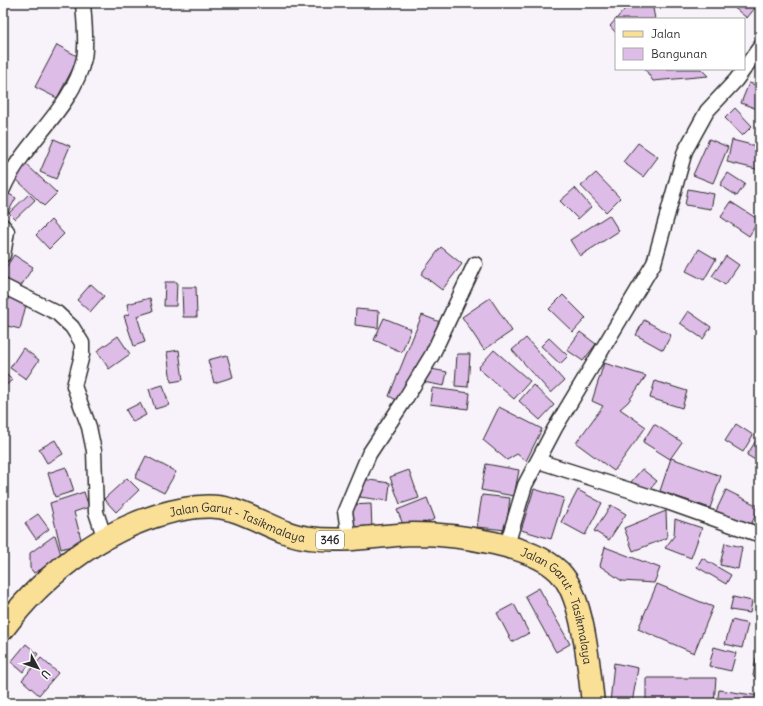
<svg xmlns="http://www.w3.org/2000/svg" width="763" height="706" viewBox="0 0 763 706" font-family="Delius,sans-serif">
	<rect width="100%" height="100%" fill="#f8f2fa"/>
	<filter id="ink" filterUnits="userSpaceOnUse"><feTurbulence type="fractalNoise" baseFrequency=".025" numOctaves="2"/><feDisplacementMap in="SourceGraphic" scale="8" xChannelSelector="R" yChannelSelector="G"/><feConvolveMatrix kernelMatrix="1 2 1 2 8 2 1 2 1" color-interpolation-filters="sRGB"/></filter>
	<g filter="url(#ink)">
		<path fill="#debce8" stroke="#2b2b2b" d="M630,3H652L655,19H616V33L610,26Z
			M734,3H759L747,18L732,6Z
			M57,45L79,57L57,98L35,87Z
			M645,69H701L708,76L653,81Z
			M749,83L760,86V110L741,103Z
			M735,108L752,126L742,136L725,118Z
			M54,139L70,146L56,179L40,172Z
			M709,139L728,147L713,183L693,175Z
			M732,140L760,147V170L727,162Z
			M638,143L658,157L643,177L623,162Z
			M26,164L57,193L44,206L14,177Z
			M596,173L620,198L606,212L581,186Z
			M728,173L745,184L737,196L720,185Z
			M575,188L591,207L578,219L560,201Z
			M688,189L714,194L711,209L685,205Z
			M7,193L16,198L7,214L3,212V200Z
			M29,194L35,200L15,219L9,213Z
			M731,202L759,220L749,236L721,217Z
			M609,215L619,231L580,256L570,240Z
			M51,220L64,234L49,249L36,235Z
			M441,247L462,264L442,290L421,274Z
			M699,249L716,259L704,280L686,271Z
			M14,255L33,267L19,289L3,278V272Z
			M726,256L739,265L725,285L712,276Z
			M165,282H177L176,306H164Z
			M91,284L104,296L90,312L77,300Z
			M182,287H196L197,317H183Z
			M563,295L586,318L573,332L549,309Z
			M6,297L27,301L20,329L3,325V311Z
			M150,298L153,311L137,316L145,342L134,346L124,316L129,314L127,304Z
			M490,298L512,331L484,350L462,317Z
			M356,309L379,311L378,328L355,325Z
			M688,311L711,327L703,339L680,323Z
			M422,315L445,324L400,402L389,396Z
			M384,318L411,329L402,352L374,340Z
			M644,320L671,335L663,350L636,335Z
			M580,332L596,344L583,361L567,350Z
			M118,336L130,354L109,369L97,351Z
			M526,338L564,381L551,393L512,350Z
			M549,338L568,356L560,364L541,346Z
			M23,348L39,360L26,379L10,368Z
			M179,350L183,380L171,382L167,352Z
			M494,350L530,381L514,399L478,368Z
			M457,354H470L468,387L455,386Z
			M227,355L233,377L214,383L208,360Z
			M604,363L646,376L628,402L620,409L646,427L614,471L576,443L603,406L592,401Z
			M426,368L447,372L444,386L423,382Z
			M3,371L12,380L3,388Z
			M655,381L687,391L682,408L650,398Z
			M163,385L169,405L155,409L149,389Z
			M533,385L554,405L540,420L519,401Z
			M432,388L470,393L468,409L430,404Z
			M140,403L146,415L133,422L126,410Z
			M499,407L542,429L526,461L517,454L507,460L483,440Z
			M654,424L682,442L670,459L643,442Z
			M736,424L753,435L743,452L725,441Z
			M757,439L760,441V463L747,455Z
			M55,440L63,454L47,463L39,449Z
			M146,456L176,472L164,493L135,478Z
			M671,458L721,476L710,508L660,491Z
			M486,464L519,470L514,496L481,490Z
			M66,467L74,491L55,497L48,473Z
			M642,469L657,481L646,494L631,482Z
			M409,470L419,498L400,504L390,477Z
			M127,478L139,490L116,512L104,499Z
			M362,479L390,483L388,501L360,497Z
			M534,489L564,498L551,539L521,530Z
			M578,490L602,503L585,535L561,522Z
			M726,490L760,507L749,528L716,511Z
			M84,492L89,507L74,512L82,543L61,549L50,503Z
			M482,495L510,498L506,530L477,527Z
			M427,498L435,519L406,531L397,510Z
			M371,504L372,530L352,531L350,505Z
			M611,505L626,514L609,540L594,531Z
			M666,511L667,538L633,551L624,528Z
			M38,514L49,529L36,539L25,523Z
			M675,519L702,528L691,558L665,548L674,536Z
			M55,535L62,558L34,573L30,568V553Z
			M725,543L742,547L738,569L720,565Z
			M605,547L660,568L654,583L622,581L600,566Z
			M702,558L731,575L726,584L697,567Z
			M657,584L713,607L694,653L638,629Z
			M539,588L570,644L556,652L525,596Z
			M733,597L752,601L750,613L730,610Z
			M514,604L529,633L512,642L497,613Z
			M732,620L748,624L742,648L725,644Z
			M26,644L38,654L23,672L11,662Z
			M714,647L736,653L731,671L709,666Z
			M41,658L58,673L39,695L22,680Z
			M756,658H760V677L753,676Z
			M614,663L638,668L632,703H610Z
			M646,678H716L714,703H646Z
			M719,690L760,696V703H717Z"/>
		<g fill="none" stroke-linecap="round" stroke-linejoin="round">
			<defs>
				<path id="minor" d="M3,189C23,142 73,109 84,58C87,43 84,19 83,3
					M3,226L7,231L3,255
					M3,286L57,313L72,327L82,343V355L74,386L89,427L94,451L96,512L105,539
					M538,461L667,502L760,535
					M349,540L345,511L369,454L404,401L432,355L475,264
					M507,545L525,485L555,428L654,263L685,151L707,111L736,80L760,47"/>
				<g id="primary">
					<path id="s1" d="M3,629C46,571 112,522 184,509C199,506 217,505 232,510C259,518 281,535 310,538C345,543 379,535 414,534C453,534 538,544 563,576C584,602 589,670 593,703"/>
				</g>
			</defs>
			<use href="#minor" stroke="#2b2b2b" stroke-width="17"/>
			<use href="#primary" stroke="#2b2b2b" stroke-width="25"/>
			<use href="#minor" stroke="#fff" stroke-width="14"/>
			<use href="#primary" stroke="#fadf96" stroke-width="22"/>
		</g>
	</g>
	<g text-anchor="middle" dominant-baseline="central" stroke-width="3" stroke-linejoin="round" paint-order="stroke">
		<rect fill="#fff" stroke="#6b6b6b" stroke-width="1" x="316" y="531" width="28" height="18" rx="3"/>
		<g font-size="11" font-weight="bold" fill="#2b2b2b">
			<text x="330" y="540">346</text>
		</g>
		<g font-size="12" fill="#2b2b2b" stroke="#fff">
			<text stroke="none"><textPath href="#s1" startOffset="278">Jalan Garut - Tasikmalaya</textPath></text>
			<text stroke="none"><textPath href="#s1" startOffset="638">Jalan Garut - Tasikmalaya</textPath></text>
		</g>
	</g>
	<rect width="763" height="706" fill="none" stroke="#fff" stroke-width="16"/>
	<rect x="8" y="8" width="747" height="690" fill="none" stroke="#2b2b2b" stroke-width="1.5" filter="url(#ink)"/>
	<rect x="615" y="18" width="130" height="52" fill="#ffffff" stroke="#aaaaaa"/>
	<rect x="623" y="31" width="20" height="6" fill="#fadf96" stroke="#aaaaaa"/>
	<text x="651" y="38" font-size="12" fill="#2b2b2b">Jalan</text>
	<rect x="623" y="48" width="20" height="12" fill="#debce8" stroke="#aaaaaa"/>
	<text x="651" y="58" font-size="12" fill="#2b2b2b">Bangunan</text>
	<g transform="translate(38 668) rotate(130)" stroke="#ffffff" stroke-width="3" paint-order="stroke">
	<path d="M0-3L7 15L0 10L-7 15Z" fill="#2b2b2b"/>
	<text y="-6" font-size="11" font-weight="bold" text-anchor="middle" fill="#2b2b2b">U</text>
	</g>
</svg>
